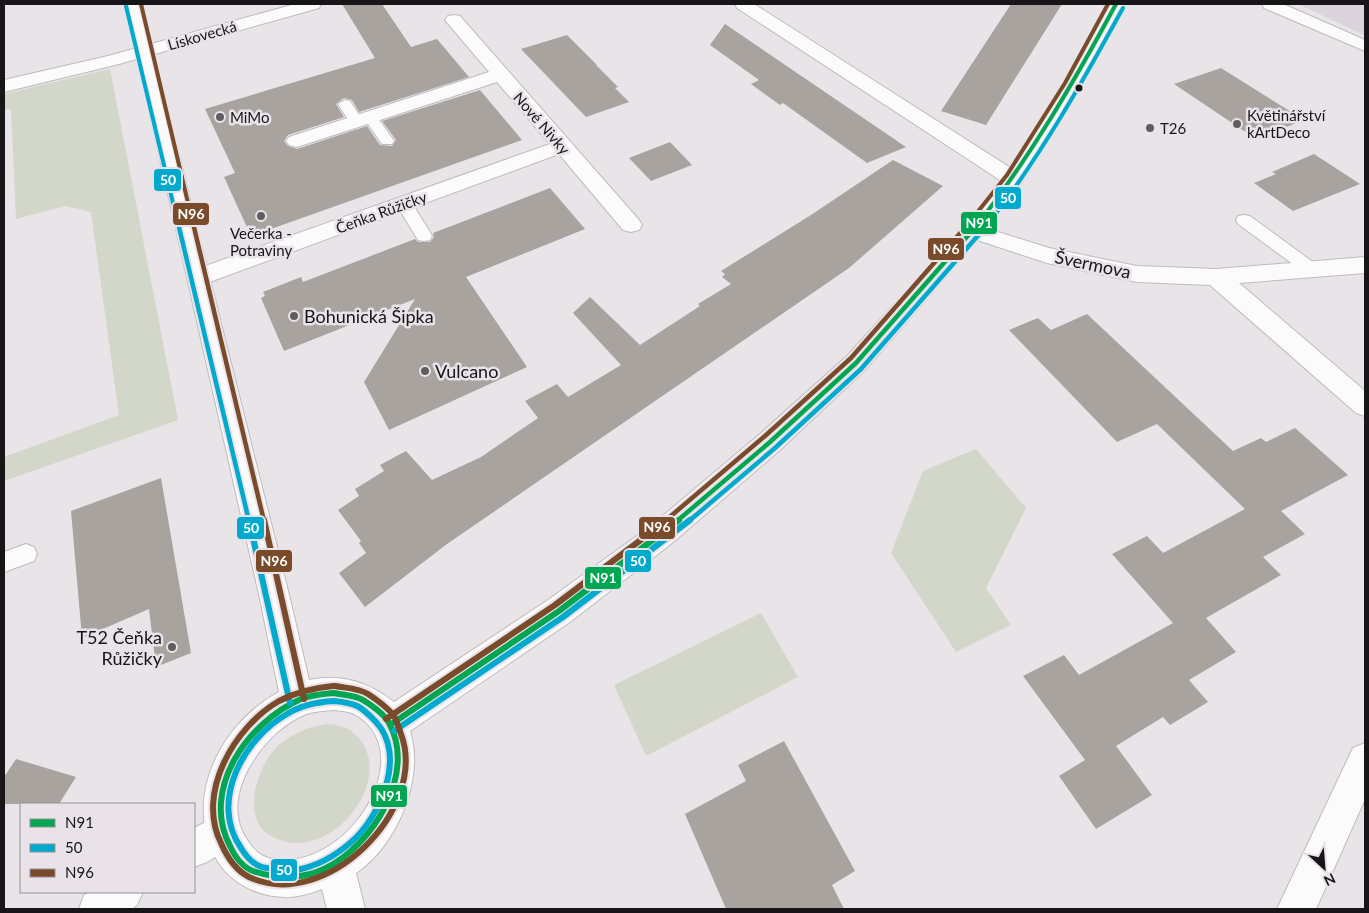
<svg xmlns="http://www.w3.org/2000/svg" width="1369" height="913" viewBox="0 0 1369 913" font-family="Lato,sans-serif">
	<rect width="100%" height="100%" fill="#e8e4e8"/>
	<path fill="#dcd4dc" d="M1298,4H1365V35H1364Z"/>
	<path fill="#d3d7c9" d="M110,69L178,420L4,481V457L119,415L91,212L65,206L16,219L11,109L4,110V94Z
		M976,449L1026,508L986,588L1011,625L956,652L891,553L923,471Z
		M761,613L798,677L646,756L614,685Z
		M332,724C338,726 345,727 350,730C405,769 333,870 271,836C239,819 258,762 280,744C297,731 312,725 332,724Z"/>
	<path fill="#a9a3a0" d="M342,4H382L411,47L437,39L469,77L359,112L352,100L344,98L336,104L344,117L288,135L284,141L288,146L297,149L367,126L380,145L392,146L396,140L382,121L480,90L522,140L251,236L224,177L235,173L205,109L375,58Z
		M1011,4H1062L986,125L941,111Z
		M725,24L906,147L867,163L783,103L780,105L751,84L759,80L710,45Z
		M567,35L597,65H596L618,87L615,88L629,102L586,117L521,49Z
		M1221,68L1304,120L1256,139L1174,84Z
		M670,142L692,165L651,181L629,158Z
		M1314,154L1360,184L1293,211L1254,183L1276,174L1272,172Z
		M893,160L943,186L849,268L447,544L365,607L339,573L366,553L359,543L361,541L338,510L359,496L355,489L384,471L380,465L406,451L432,480L481,457L538,418L525,401L557,384L568,397L621,365L573,313L590,297L640,345L700,306L698,304L731,284L722,277L725,274L721,271L811,215Z
		M550,188L585,229L466,277L527,367L389,430L364,382L415,299L284,351L261,298L265,296L263,292L301,277L303,282L415,239L418,242H430L434,237L433,233Z
		M1087,314L1233,451L1261,438L1266,442L1295,428L1348,475L1281,511L1305,534L1263,557L1281,575L1206,618L1236,652L1189,680L1208,702L1170,725L1163,717L1116,746L1152,795L1096,829L1059,776L1085,760L1023,676L1064,655L1079,675L1173,623L1112,554L1147,536L1163,553L1245,509L1157,424L1117,442L1009,330L1038,318L1051,330Z
		M161,478L191,653L156,667L149,609L82,638L71,511Z
		M784,741L855,871L832,885L844,909H726L685,814L746,781L738,765Z
		M16,759L76,777L59,804H4V777Z"/>
	<g fill="none" stroke-linecap="round" stroke-linejoin="round">
		<defs>
			<path id="service" d="M345,100L350,101L363,121L361,124H351L338,104Z
				M370,113L375,114L392,138L394,141L392,144H382L363,117Z
				M404,199L410,200L430,232L432,236L430,240L424,241L418,240L396,204L398,200Z
				M1244,215L1250,216L1317,265L1319,269L1317,273L1311,275L1305,273L1238,224L1236,220L1238,216Z
				M26,544L34,547L37,554L34,561L4,572V552Z"/>
			<path id="minor" d="M295,4H321L319,8L119,64L4,92V80L108,56Z
				M735,4H754L1020,174L1023,179L1020,184L1013,186L1006,184L737,8Z
				M1262,4H1283L1365,40V51L1264,8Z
				M454,15L460,16L639,220L642,225L639,230L631,232L623,230L559,154L207,283L199,285L191,283L187,277L191,271L550,144L497,82L303,145L296,147L289,145L286,141L289,137L489,72L445,20L448,16Z
				M973,224L1049,248L1137,266L1216,269L1365,257V273L1239,283L1365,391V416L1356,413L1210,285L1137,282L1047,263L965,236L962,231L965,226Z
				M1365,743V799L1316,909H1277L1353,748Z
				M222,814L235,819L240,832L235,845L207,862L194,867V828Z
				M90,892H143L137,905L132,909H79L84,895Z"/>
			<path id="tertiary" d="M125,4H141L290,599L309,680C342,673 368,682 394,702L548,600L652,525L760,434L847,356L965,226L1005,175L1062,87L1108,4H1124L1080,87L1020,184L981,236L865,370L780,450L672,543L570,622L410,731C425,778 397,846 356,873L365,909H327L322,889C298,899 276,900 252,890C232,881 220,869 211,848C187,788 225,721 279,692L260,599ZM334,710C341,711 350,711 356,715C422,755 346,873 272,859C259,856 253,849 246,838C218,795 264,732 304,715C313,711 324,711 334,710Z"/>
		</defs>
		<use href="#service" stroke="#bebbbe" stroke-width="2"/>
		<use href="#minor" stroke="#bebbbe" stroke-width="2"/>
		<use href="#tertiary" stroke="#bebbbe" stroke-width="2"/>
		<use href="#service" fill="#fcfbfc" fill-rule="evenodd"/>
		<use href="#minor" fill="#fcfbfc" fill-rule="evenodd"/>
		<use href="#tertiary" fill="#fcfbfc" fill-rule="evenodd"/>
		<defs>
			<path id="bus-1-far2" d="M978,224C1032,154 1074,82 1116,4"/>
			<path id="bus-1-far1" d="M677,521L770,442L856,363L979,223"/>
			<path id="bus-1" d="M334,693C343,695 355,695 363,700C371,705 385,715 389,723C417,773 373,845 326,868C305,879 279,879 256,872C244,869 235,857 230,846C200,789 248,722 301,699C311,695 323,694 334,693Z
				M390,725L559,611L679,520"/>
			<path id="bus-2-far2" d="M126,6L178,224
				M988,224C1040,157 1082,83 1123,8"/>
			<path id="bus-2-far1" d="M178,223L249,521
				M689,521L775,448L861,369L989,223"/>
			<path id="bus-2" d="M249,520L290,703
				M334,701C356,703 361,706 376,722C407,755 381,817 350,843C335,856 317,866 297,870C288,872 276,869 267,868C255,867 247,858 241,848C209,802 243,739 287,714C301,705 317,702 334,701Z
				M394,731L563,617L690,520"/>
			<path id="bus-3-far2" d="M141,4L193,224
				M968,224L1007,175L1065,83L1108,4"/>
			<path id="bus-3-far1" d="M193,223L264,521
				M665,521L765,436L851,358L969,223"/>
			<path id="bus-3" d="M264,520L304,699
				M333,686C313,688 296,692 279,701C234,727 196,793 221,843C227,857 235,870 249,877C326,913 429,809 401,734C399,729 397,721 394,716C389,709 376,699 368,694C359,688 345,688 335,686
				M386,719L555,605L667,520"/>
		</defs>
		<use href="#bus-1-far2" stroke="#e9e3e9" stroke-width="6"/>
		<use href="#bus-1-far1" stroke="#e9e3e9" stroke-width="8"/>
		<use href="#bus-1" stroke="#e9e3e9" stroke-width="10"/>
		<use href="#bus-2-far2" stroke="#e9e3e9" stroke-width="6"/>
		<use href="#bus-2-far1" stroke="#e9e3e9" stroke-width="8"/>
		<use href="#bus-2" stroke="#e9e3e9" stroke-width="10"/>
		<use href="#bus-3-far2" stroke="#e9e3e9" stroke-width="6"/>
		<use href="#bus-3-far1" stroke="#e9e3e9" stroke-width="8"/>
		<use href="#bus-3" stroke="#e9e3e9" stroke-width="10"/>
		<use href="#bus-1-far2" stroke="#00a651" stroke-width="4"/>
		<use href="#bus-1-far1" stroke="#00a651" stroke-width="4.5"/>
		<use href="#bus-1" stroke="#00a651" stroke-width="6"/>
		<use href="#bus-2-far2" stroke="#00a9ce" stroke-width="4"/>
		<use href="#bus-2-far1" stroke="#00a9ce" stroke-width="4.5"/>
		<use href="#bus-2" stroke="#00a9ce" stroke-width="6"/>
		<use href="#bus-3-far2" stroke="#7a4b2a" stroke-width="4"/>
		<use href="#bus-3-far1" stroke="#7a4b2a" stroke-width="4.5"/>
		<use href="#bus-3" stroke="#7a4b2a" stroke-width="6"/>
	</g>
	<circle fill="#171517" stroke="#e9e3e9" stroke-width="2" cx="1079" cy="88" r="4.5"/>
	<g fill="#605d60" stroke="#e9e3e9" stroke-width="2">
		<circle cx="220" cy="117" r="5"/>
		<circle cx="1237" cy="124" r="5"/>
		<circle cx="1150" cy="128" r="5"/>
		<circle cx="261" cy="216" r="5"/>
		<circle cx="294" cy="316" r="5"/>
		<circle cx="425" cy="371" r="5"/>
		<circle cx="172" cy="647" r="5"/>
	</g>
	<g text-anchor="middle" dominant-baseline="central" stroke-width="5" stroke-linejoin="round" paint-order="stroke">
		<g font-size="15" fill="#171517" stroke="#e9e3e9">
			<text transform="translate(202 35) rotate(-16)">Lískovecká</text>
			<text transform="translate(542 123) rotate(49)">Nové Nivky</text>
			<text transform="translate(381 212) rotate(-20)">Čeňka Růžičky</text>
		</g>
		<g font-size="15" fill="#171517" stroke="#e9e3e9" text-anchor="start">
			<text x="1247" y="115">Květinářství<tspan x="1247" dy="17">kArtDeco</tspan></text>
			<text x="230" y="117">MiMo</text>
			<text x="1160" y="128">T26</text>
			<text x="261" y="233" text-anchor="middle">Večerka -<tspan x="261" dy="17">Potraviny</tspan></text>
		</g>
		<g font-size="18" fill="#171517" stroke="#e9e3e9">
			<text transform="translate(1093 264) rotate(12)">Švermova</text>
		</g>
		<g font-size="18" fill="#171517" stroke="#e9e3e9" text-anchor="start">
			<text x="304" y="316">Bohunická Šipka</text>
			<text x="435" y="371">Vulcano</text>
			<text x="162" y="637" text-anchor="end">T52 Čeňka<tspan x="162" dy="21">Růžičky</tspan></text>
		</g>
	</g>
	<g stroke="#e9e3e9" stroke-width="2">
		<rect x="153" y="168" width="29" height="24" rx="5" fill="#00a9ce"/>
		<rect x="994" y="186" width="28" height="24" rx="5" fill="#00a9ce"/>
		<rect x="172" y="202" width="38" height="24" rx="5" fill="#7a4b2a"/>
		<rect x="960" y="211" width="38" height="24" rx="5" fill="#00a651"/>
		<rect x="927" y="237" width="38" height="24" rx="5" fill="#7a4b2a"/>
		<rect x="638" y="516" width="38" height="24" rx="5" fill="#7a4b2a"/>
		<rect x="236" y="516" width="29" height="24" rx="5" fill="#00a9ce"/>
		<rect x="624" y="549" width="28" height="24" rx="5" fill="#00a9ce"/>
		<rect x="255" y="549" width="38" height="24" rx="5" fill="#7a4b2a"/>
		<rect x="584" y="566" width="38" height="24" rx="5" fill="#00a651"/>
		<rect x="370" y="784" width="38" height="24" rx="5" fill="#00a651"/>
		<rect x="270" y="858" width="28" height="24" rx="5" fill="#00a9ce"/>
	</g>
	<g font-size="14" text-anchor="middle" font-weight="bold" fill="#fff">
		<text x="168" y="185">50</text>
		<text x="1008" y="203">50</text>
		<text x="191" y="219">N96</text>
		<text x="979" y="228">N91</text>
		<text x="946" y="254">N96</text>
		<text x="657" y="532">N96</text>
		<text x="251" y="533">50</text>
		<text x="638" y="566">50</text>
		<text x="274" y="566">N96</text>
		<text x="603" y="583">N91</text>
		<text x="389" y="801">N91</text>
		<text x="284" y="875">50</text>
	</g>
	<rect width="1369" height="913" fill="none" stroke="#171517" stroke-width="10"/>
	<rect x="20" y="803" width="175" height="90" fill="#e9e3e9" stroke="#959195"/>
	<rect x="30" y="819" width="25" height="8" fill="#00a651" stroke="#959195"/>
	<text x="65" y="828" font-size="15" fill="#171517">N91</text>
	<rect x="30" y="844" width="25" height="8" fill="#00a9ce" stroke="#959195"/>
	<text x="65" y="853" font-size="15" fill="#171517">50</text>
	<rect x="30" y="869" width="25" height="8" fill="#7a4b2a" stroke="#959195"/>
	<text x="65" y="878" font-size="15" fill="#171517">N96</text>
	<g transform="translate(1324 868) rotate(154)" stroke="#e9e3e9" stroke-width="4" paint-order="stroke">
	<path d="M0-4L9 19L0 12L-9 19Z" fill="#171517"/>
	<text y="-8" font-size="14" font-weight="bold" text-anchor="middle" fill="#171517">N</text>
	</g>
</svg>
